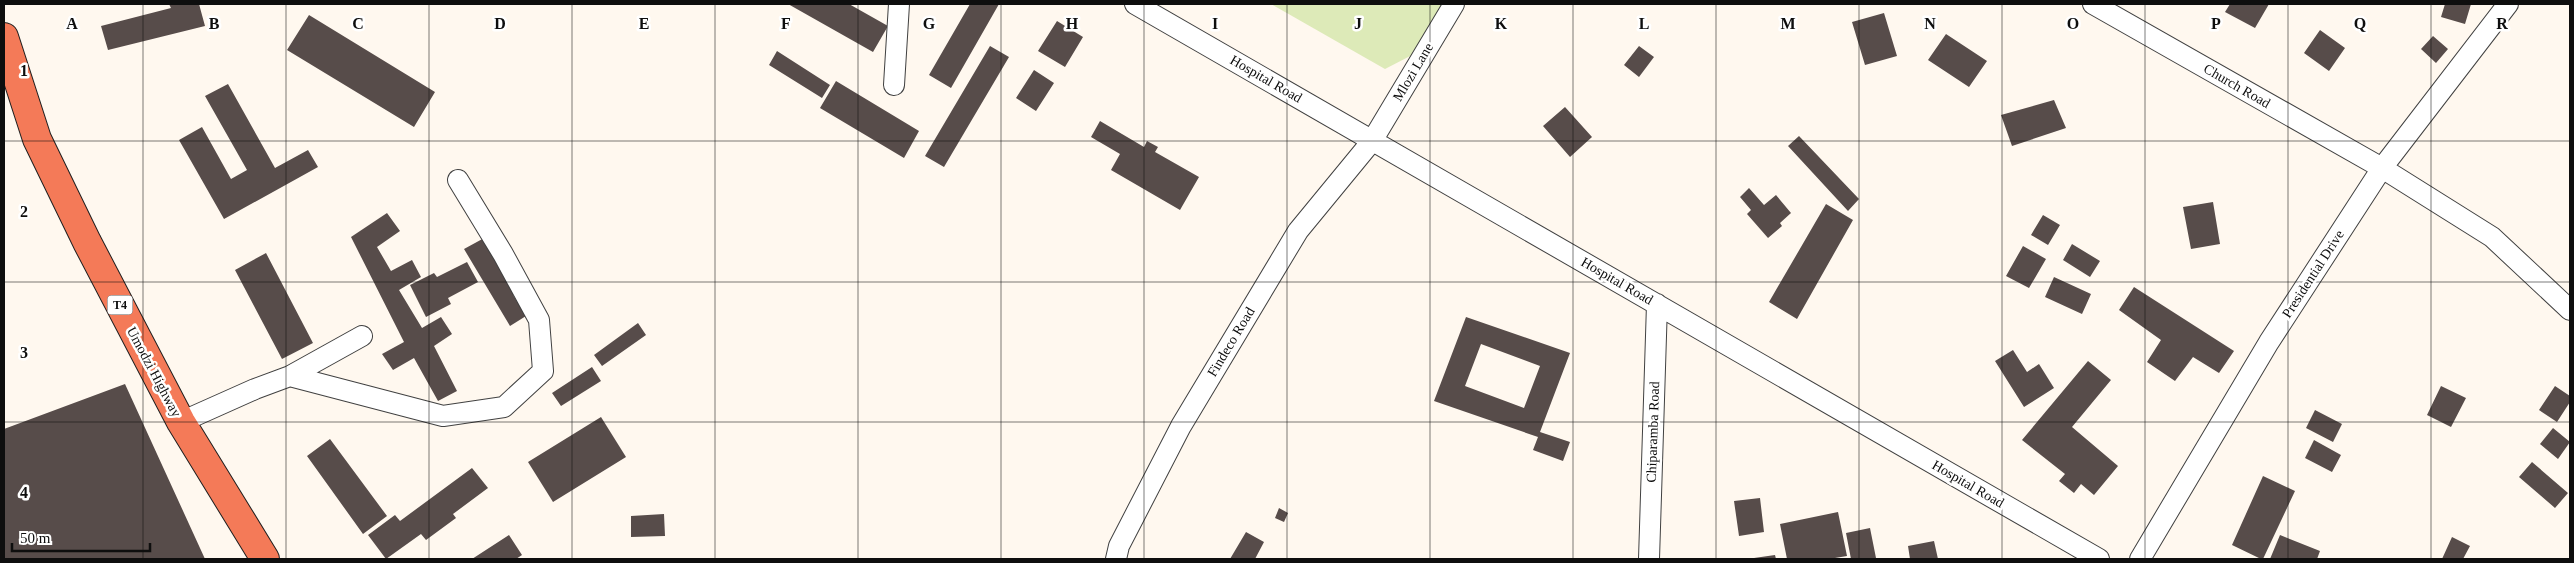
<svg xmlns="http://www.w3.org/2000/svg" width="2574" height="563" viewBox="0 0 2574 563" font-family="Georgia,serif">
	<rect width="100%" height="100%" fill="#fff8ef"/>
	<path fill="#ddeab8" d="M1271,4H1444L1416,53L1385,69Z"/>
	<path fill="#574c4a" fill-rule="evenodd" d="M169,4H199L205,26L108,50L101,26L171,8Z
		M788,4H849L888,26L873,52Z
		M970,4H999L951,88L929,75Z
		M2230,4H2269L2255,28L2225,12Z
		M2445,4H2471L2465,24L2441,17Z
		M1884,13L1897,56L1865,65L1852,22Z
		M309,15L435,92L414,127L287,50Z
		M1057,21L1083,37L1065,67L1038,51Z
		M2320,30L2345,48L2329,71L2304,53Z
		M1946,34L1987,61L1969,87L1928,60Z
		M2433,36L2448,49L2436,63L2421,49Z
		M990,46L1009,57L944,167L925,156Z
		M1639,46L1654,57L1639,77L1624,65Z
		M777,51L830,85L822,98L769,65Z
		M1034,70L1054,83L1036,111L1016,98Z
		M836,81L919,131L904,158L820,108Z
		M228,84L275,168L308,150L318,167L224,219L179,140L202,127L231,179L247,170L205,96Z
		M2054,100L2066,128L2012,146L2001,115Z
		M1565,107L1592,137L1570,157L1543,126Z
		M1100,121L1144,147L1147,141L1158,147L1155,152L1199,177L1180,210L1111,170L1120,154L1091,137Z
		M1799,136L1859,199L1848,211L1788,146Z
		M1749,188L1764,205L1776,195L1791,213L1780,223L1782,226L1768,238L1747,214L1751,210L1740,197Z
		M2213,202L2220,244L2191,249L2183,207Z
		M1826,204L1853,220L1797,319L1769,302Z
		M387,213L400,231L377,247L391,271L412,260L421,277L399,290L422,328L441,317L452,334L434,346L457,391L438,401L414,358L393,370L382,354L404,342L351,237Z
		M2043,215L2060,225L2048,245L2031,235Z
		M486,237L519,292L513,295L526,316L510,326L464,249Z
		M2072,244L2100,261L2090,277L2063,260Z
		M2023,246L2046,259L2029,288L2006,276Z
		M266,253L313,343L282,359L235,270Z
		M467,262L478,282L448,298L451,304L426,317L410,285L434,273L437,277Z
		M2054,277L2091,294L2082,314L2045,297Z
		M2134,287L2234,351L2219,373L2193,357L2175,381L2147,362L2161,340L2119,310Z
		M1466,317L1570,353L1540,432L1570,442L1563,461L1533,450L1538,437L1434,401ZM1481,344L1540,366L1524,408L1465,386Z
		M638,323L646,335L602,366L594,355Z
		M2013,350L2027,372L2039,364L2054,388L2024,407L1995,361Z
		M2088,361L2111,380L2072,427L2118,466L2094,495L2081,484L2074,493L2059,481L2065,474L2022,440Z
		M592,367L601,381L561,406L552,393Z
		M125,384L205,559H4V429Z
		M2441,386L2466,398L2451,427L2427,415Z
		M2555,386L2570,396V402L2557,422L2539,410Z
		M2315,410L2342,424L2333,442L2306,428Z
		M601,417L626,457L553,502L528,462Z
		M2553,428L2570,442L2558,459L2540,444Z
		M330,439L387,516L363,534L307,456Z
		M2314,440L2341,455L2332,472L2305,458Z
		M2532,462L2568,493L2555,508L2519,477Z
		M472,468L488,488L453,514L456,518L426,540L421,534L386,559L368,535L395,515L400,521Z
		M2263,476L2295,491L2263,559H2261L2232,545Z
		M1760,498L1764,532L1739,536L1734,501Z
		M1279,508L1288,513L1284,522L1275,518Z
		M1838,512L1847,556L1829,559H1787L1780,524Z
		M664,514L665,536L631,537V516Z
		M1870,528L1876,558L1851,559L1846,533Z
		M1246,532L1264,542L1255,559H1230Z
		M509,535L522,555L516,559H472Z
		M2280,535L2320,551L2317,559H2270Z
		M2452,537L2470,546L2463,559H2442Z
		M1934,541L1938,559H1910L1908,546Z
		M1775,555L1776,559H1754V558Z"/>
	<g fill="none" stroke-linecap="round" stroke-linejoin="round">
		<defs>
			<path id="minor" d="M1135,4L2099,559
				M2093,4L2382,168L2492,237L2570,310
				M894,85L899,4
				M290,376L362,336
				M181,422L255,389L290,376L443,416L504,407L543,371L539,320L503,254L458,180
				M1116,559L1119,546L1181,426L1298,231L1372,141L1454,4
				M1649,559L1657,304
				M2140,559L2269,342L2382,168L2508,4"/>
			<path id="highway" d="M4,37L37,139L87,242L181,422L265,559"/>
		</defs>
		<use href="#minor" stroke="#414141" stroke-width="22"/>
		<use href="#highway" stroke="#1f1f1f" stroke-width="30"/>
		<use href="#minor" stroke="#fff" stroke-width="20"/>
		<use href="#highway" stroke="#f47a58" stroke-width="28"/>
	</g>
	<path fill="none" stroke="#0e0e0e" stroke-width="1" stroke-opacity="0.55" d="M143,4V559M286,4V559M429,4V559M572,4V559M715,4V559M858,4V559M1001,4V559M1144,4V559M1287,4V559M1430,4V559M1573,4V559M1716,4V559M1859,4V559M2002,4V559M2145,4V559M2288,4V559M2431,4V559M4,141H2570M4,282H2570M4,422H2570"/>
	<g text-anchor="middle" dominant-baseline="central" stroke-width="5" stroke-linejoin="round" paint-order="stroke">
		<rect fill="#fff" stroke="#565656" stroke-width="1" x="107.5" y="295.5" width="25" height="19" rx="4"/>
		<g font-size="12" font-weight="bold" fill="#0e0e0e">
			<text x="120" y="305">T4</text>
		</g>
		<g font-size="14" fill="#0e0e0e" stroke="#fff">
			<text transform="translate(1413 72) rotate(-59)">Mlozi Lane</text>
			<text transform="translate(1266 79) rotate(30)">Hospital Road</text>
			<text transform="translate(2237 86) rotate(30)">Church Road</text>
			<text transform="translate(2313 274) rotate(-57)">Presidential Drive</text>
			<text transform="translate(1617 281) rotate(30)">Hospital Road</text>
			<text transform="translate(1231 342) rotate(-59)">Findeco Road</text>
			<text transform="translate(154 372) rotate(62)">Umodzi Highway</text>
			<text transform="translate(1653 432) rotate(-88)">Chiparamba Road</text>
			<text transform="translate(1968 484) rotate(30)">Hospital Road</text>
		</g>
	</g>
	<g font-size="16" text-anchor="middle" font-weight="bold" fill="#0e0e0e" stroke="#fff" stroke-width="5" stroke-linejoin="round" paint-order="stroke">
		<text x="72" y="29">A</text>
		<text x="214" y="29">B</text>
		<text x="358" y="29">C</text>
		<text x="500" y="29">D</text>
		<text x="644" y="29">E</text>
		<text x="786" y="29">F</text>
		<text x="929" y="29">G</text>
		<text x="1072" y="29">H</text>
		<text x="1215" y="29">I</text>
		<text x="1358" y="29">J</text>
		<text x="1501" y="29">K</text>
		<text x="1644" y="29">L</text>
		<text x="1788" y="29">M</text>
		<text x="1930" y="29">N</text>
		<text x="2073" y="29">O</text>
		<text x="2216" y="29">P</text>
		<text x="2360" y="29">Q</text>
		<text x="2502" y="29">R</text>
		<text x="24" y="76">1</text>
		<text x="24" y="217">2</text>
		<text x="24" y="358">3</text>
		<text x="24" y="498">4</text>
	</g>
	<rect width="2574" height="563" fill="none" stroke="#0e0e0e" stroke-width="10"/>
	<path d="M12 543v8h138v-8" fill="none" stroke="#0e0e0e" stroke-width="2.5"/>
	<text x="20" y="543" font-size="15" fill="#0e0e0e" stroke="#ffffff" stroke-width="4" paint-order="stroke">50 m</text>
</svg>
